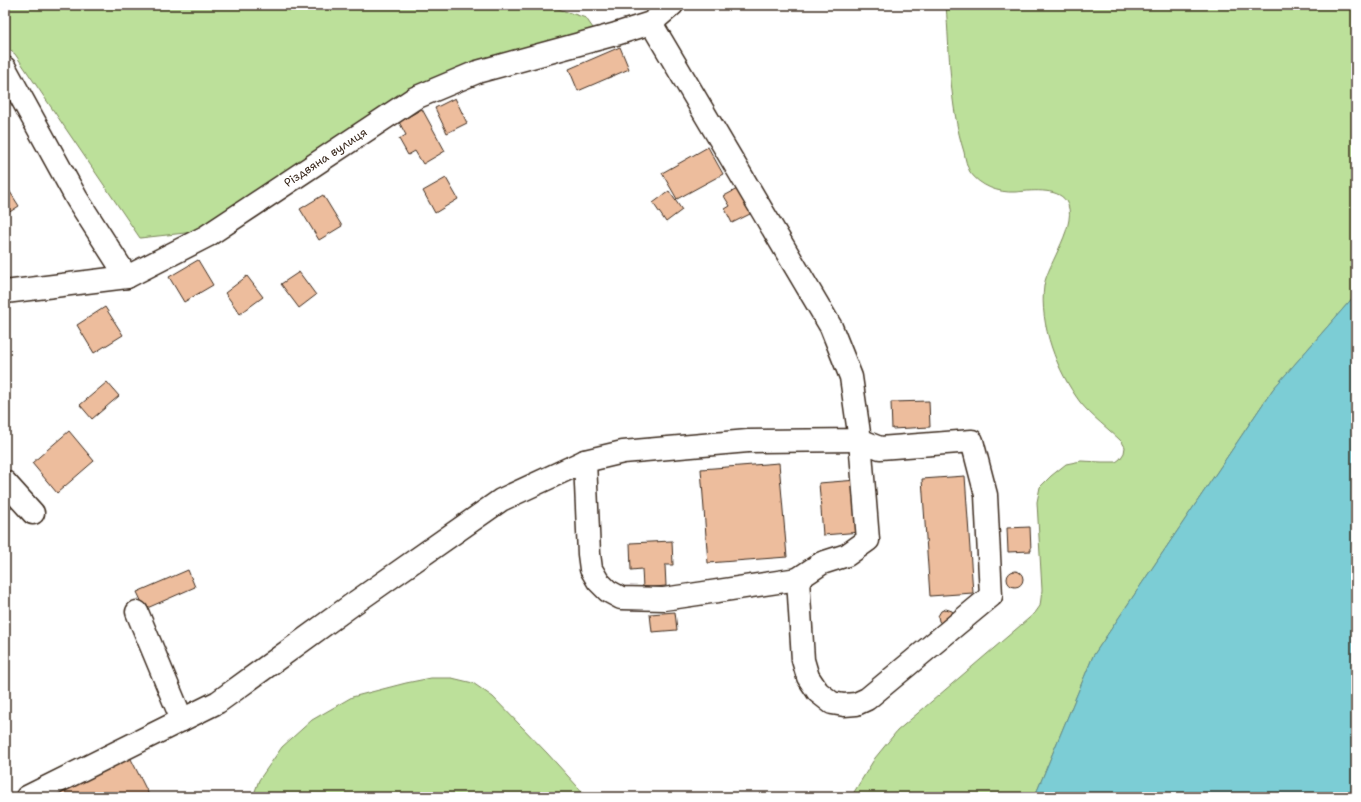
<svg xmlns="http://www.w3.org/2000/svg" width="1361" height="802" viewBox="0 0 1361 802" font-family="'Shantell Sans',sans-serif">
	<rect width="100%" height="100%" fill="#fff"/>
	<filter id="ink" filterUnits="userSpaceOnUse"><feTurbulence type="fractalNoise" baseFrequency=".025" numOctaves="2"/><feDisplacementMap in="SourceGraphic" scale="8" xChannelSelector="R" yChannelSelector="G"/><feConvolveMatrix kernelMatrix="1 2 1 2 8 2 1 2 1" color-interpolation-filters="sRGB"/></filter>
	<g filter="url(#ink)">
		<path fill="#bce09a" stroke="#7c855c" d="M5,5H546L586,18L595,31L472,69L203,231L140,238L15,54L5,47Z
			M946,5H1356V294L1273,389L1093,656L1037,791V797H851L875,758L897,731L1035,613L1040,606L1042,590L1037,502L1040,487L1051,476L1066,464L1081,461L1102,462H1116L1120,459L1124,453L1125,447L1122,442C1109,429 1091,416 1080,402C1057,371 1039,325 1044,286C1047,264 1080,222 1066,201C1057,187 1029,191 1015,192C998,193 980,186 970,172C967,167 965,158 964,152C949,105 950,54 946,5Z
			M431,678H452L473,683L493,697L547,753L587,797H253L259,780L282,747L312,720L352,697L406,683Z"/>
		<path fill="#7ccdd5" stroke="#628c8c" d="M1356,294V797H1037V791L1093,656L1273,389Z"/>
		<path fill="#edbd9d" stroke="#3b2a1e" d="M620,47L629,69L578,91L569,69Z
			M455,98L467,123L447,133L435,108Z
			M422,109L445,151L423,164L415,151L408,155L399,139L406,135L399,122Z
			M708,147L723,174L677,199L662,173Z
			M446,178L458,199L435,213L423,191Z
			M5,184L19,206L5,215Z
			M739,188L752,213L732,223L725,209L730,206L724,196Z
			M669,191L682,210L666,222L653,203Z
			M323,195L342,226L319,240L300,209Z
			M198,260L213,285L184,302L169,277Z
			M299,272L316,295L299,308L281,284Z
			M247,276L263,297L240,314L225,293Z
			M105,307L123,335L94,353L77,325Z
			M107,382L119,396L92,419L80,405Z
			M929,401L930,427L892,429L891,402Z
			M69,431L94,461L57,493L32,463Z
			M779,463L787,557L708,563L701,469Z
			M965,476L973,593L930,596L922,479Z
			M857,480L861,532L823,535L819,483Z
			M1030,527L1031,551L1008,552L1007,528Z
			M672,541L673,565H665L666,586L643,588L642,569L631,570L630,543Z
			M188,570L195,587L145,609L137,592Z
			M1007 579a8 8 0 1 1 16 0a8 8 0 1 1-16 0Z
			M946,609L952,611L955,615L942,625L939,621L938,616L941,611Z
			M675,612L677,630L652,632L650,614Z
			M127,751L150,797H37Z"/>
		<g fill="none" stroke-linecap="round" stroke-linejoin="round">
			<defs>
				<g id="minor">
					<path d="M5,68L77,199L127,277"/>
					<path id="s1" d="M5,292L127,277L207,236L415,98L477,72L616,34L651,23L672,5"/>
					<path d="M585,461L589,554L591,569L598,581L608,591L621,598L664,599L798,579L822,563L847,555L868,540L860,440L880,448L972,441L986,495L991,596L867,699L856,704L844,705L832,703L818,692L808,677L803,660L798,579"/>
					<path d="M5,482L33,513"/>
					<path d="M137,612L182,720"/>
					<path d="M27,797L218,702L353,604L501,500L585,461L623,452L748,441L860,440L851,377L831,327L651,23"/>
				</g>
			</defs>
			<use href="#minor" stroke="#3b2a1e" stroke-width="25"/>
			<use href="#minor" stroke="#fff" stroke-width="22"/>
		</g>
	</g>
	<g text-anchor="middle" dominant-baseline="central" stroke-width="4" stroke-linejoin="round" paint-order="stroke">
		<g font-size="12" fill="#3b2a1e" stroke="#fff">
			<text stroke="none"><textPath href="#s1" startOffset="355">Різдвяна вулиця</textPath></text>
		</g>
	</g>
	<rect width="1361" height="802" fill="none" stroke="#fff" stroke-width="20"/>
	<rect x="10" y="10" width="1341" height="782" fill="none" stroke="#3b2a1e" stroke-width="1.5" filter="url(#ink)"/>
</svg>
